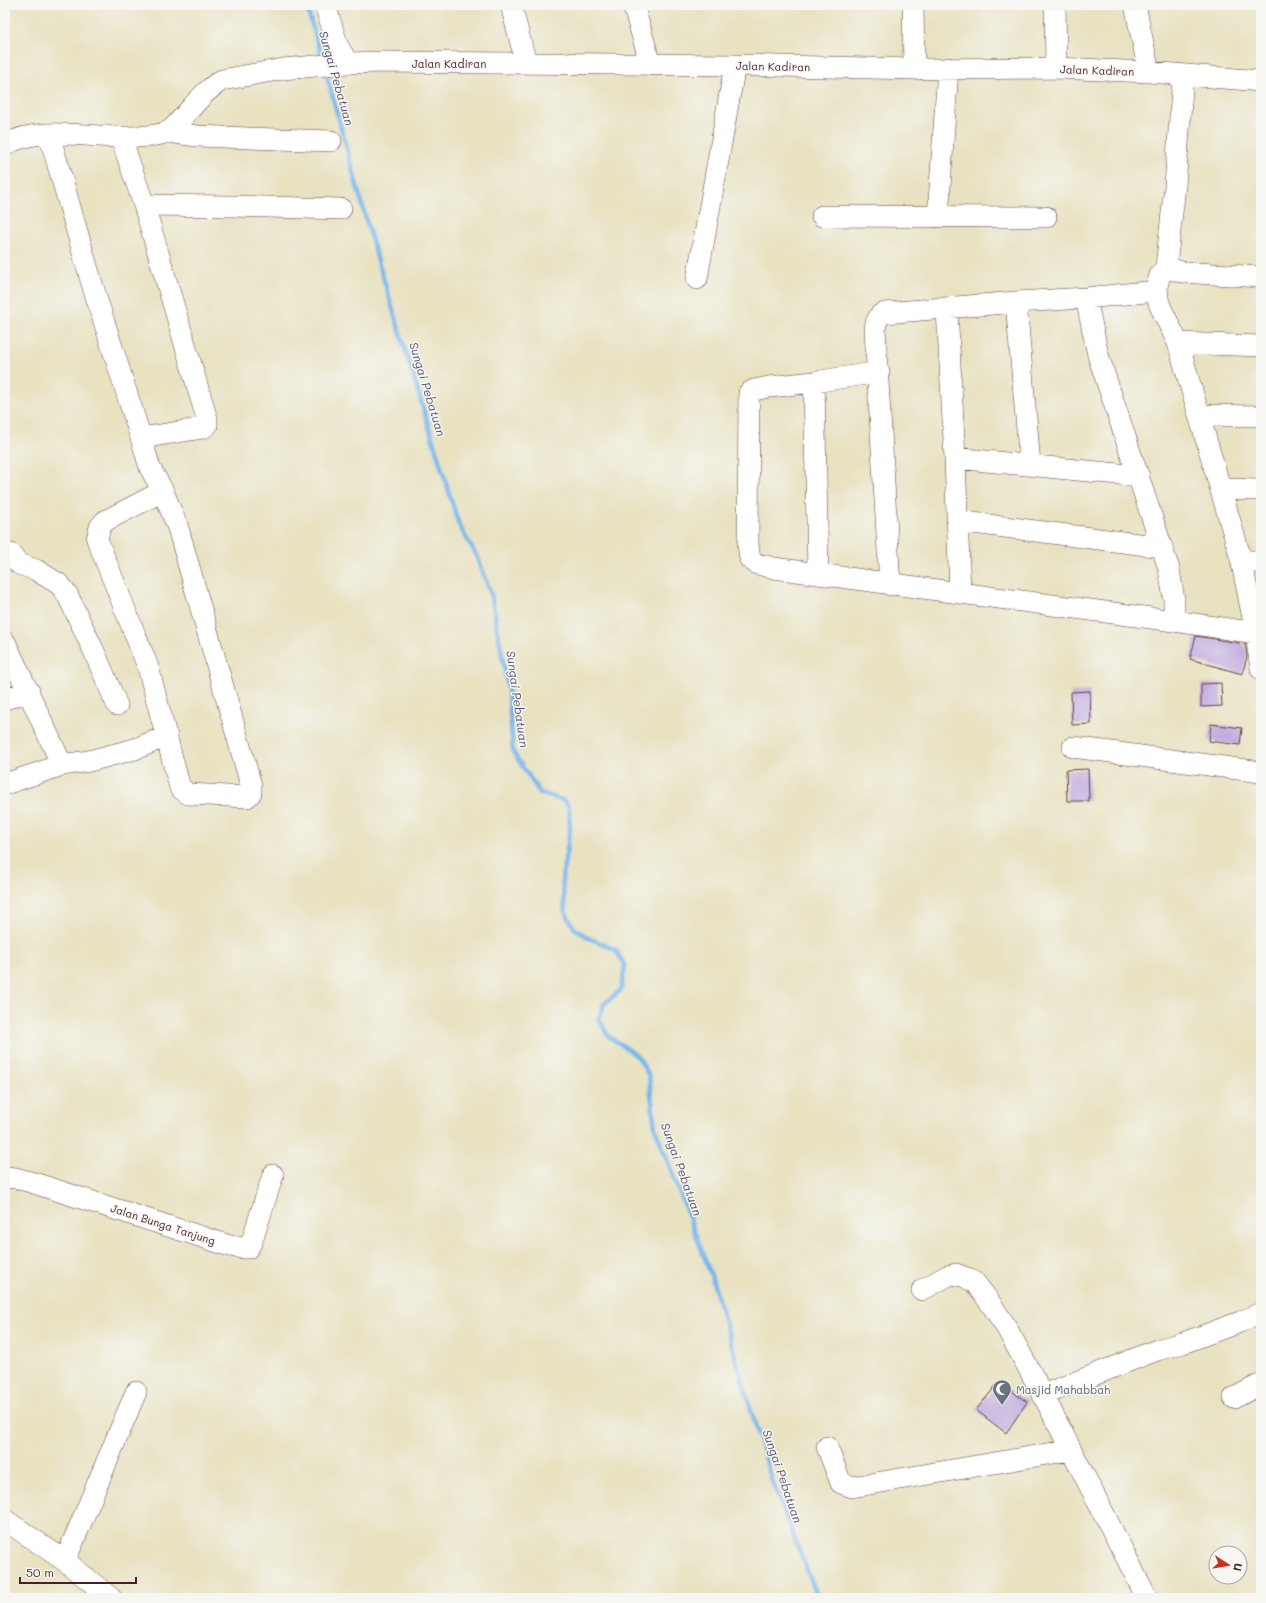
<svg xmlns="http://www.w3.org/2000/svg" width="1266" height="1603" viewBox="0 0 1266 1603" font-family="Mali,sans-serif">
	<rect width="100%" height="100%" fill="#f6f6f2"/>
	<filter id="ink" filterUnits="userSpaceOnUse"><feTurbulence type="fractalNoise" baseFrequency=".025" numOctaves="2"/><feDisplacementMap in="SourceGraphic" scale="8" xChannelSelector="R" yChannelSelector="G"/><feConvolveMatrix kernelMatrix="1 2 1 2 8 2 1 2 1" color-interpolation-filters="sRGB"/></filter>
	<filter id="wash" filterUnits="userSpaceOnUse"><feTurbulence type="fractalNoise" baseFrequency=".012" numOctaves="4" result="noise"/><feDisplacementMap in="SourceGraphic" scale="16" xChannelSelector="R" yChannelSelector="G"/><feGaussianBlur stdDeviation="0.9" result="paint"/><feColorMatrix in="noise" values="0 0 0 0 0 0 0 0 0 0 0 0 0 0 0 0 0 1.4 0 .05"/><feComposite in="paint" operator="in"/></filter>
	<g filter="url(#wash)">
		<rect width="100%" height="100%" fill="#e8e2c1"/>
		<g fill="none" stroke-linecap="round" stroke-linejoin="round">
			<path stroke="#79b6eb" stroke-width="4.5" d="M306,5L323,60
				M325,69L372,241L459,525L478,558L491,594L508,688L513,752L540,793L565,801L569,807L570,830L562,878L565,911L574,928L589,938L616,950L625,966L621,990L604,1004L599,1019L608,1036L628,1049L639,1058L649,1076L655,1128L711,1275L772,1481L818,1598"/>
		</g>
		<g id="blocks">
			<path fill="#c2addf" d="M1196,636L1245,644L1247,657L1242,674L1190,659Z
				M1221,683L1222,706L1201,707V684Z
				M1090,691L1091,724L1072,725L1071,692Z
				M1211,724L1242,728L1240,745L1209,741Z
				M1088,769L1089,801H1067L1066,770Z
				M999,1382L1027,1402L1006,1433L976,1410Z"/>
		</g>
	</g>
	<g filter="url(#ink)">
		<use href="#blocks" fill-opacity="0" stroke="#623c42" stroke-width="1"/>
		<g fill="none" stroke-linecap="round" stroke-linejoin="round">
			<defs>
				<path id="minor" d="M325,5L338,46L348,63
					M511,5L526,63
					M633,5L646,48L649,65
					M913,5L914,69
					M1055,5L1056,68
					M1135,5L1149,72
					M1183,75L1175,186L1166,267L1160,275L1157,286L1158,299L1160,306L1178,343L1241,559L1256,633L1261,669
					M168,132L197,136L331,141
					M49,134L93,287L141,438L150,468L163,491L178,528L251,785V793L247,797L188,794L180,788L148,667L97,539L100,527L105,521L163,491
					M121,138L144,205L207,419V425L203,428L141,438
					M5,145C42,122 103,142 146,136C156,135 164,135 172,129C189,112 202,92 222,80L283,69L348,63L383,62L735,65L914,69L1056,68L1149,72L1261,81
					M144,205L230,206L341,209
					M822,216L1046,217
					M938,217L948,68
					M1166,267L1181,272L1261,277
					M697,279L735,65
					M1086,298L1098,355L1169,569L1174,599V621
					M1016,302L1086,298L1156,291
					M1178,343L1261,346
					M879,372L814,382L769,387L754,390L749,393L748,544L750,559L757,564L774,568L960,593L955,458L947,309
					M814,382L818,573
					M1200,415L1261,416
					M955,458L1139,476
					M1221,489L1261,490
					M957,521L1162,547
					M11,554L19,564L36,570L59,584L67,594L93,649L117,705
					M1241,559L1261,563
					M890,585L875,330L876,323L880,315L885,313L1016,302L1030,464
					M960,593L1174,621L1256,633
					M5,642L62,765L89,761L135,749L167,736
					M5,699L29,691
					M1073,747L1261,772
					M5,784L62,765
					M5,1177L16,1178L34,1183L230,1246L244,1248H248L252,1241L273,1175
					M922,1290L947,1276L956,1274L967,1278L975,1283L989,1301L1005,1325L1043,1395L1147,1598
					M1043,1395L1157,1350L1183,1343L1240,1322L1261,1313
					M1234,1398L1261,1384
					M827,1447L841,1483L852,1487L1071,1450
					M5,1520L65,1561L111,1598
					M65,1561L136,1392"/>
			</defs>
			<use href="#minor" stroke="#623c42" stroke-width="22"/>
			<use href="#minor" stroke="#fff" stroke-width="21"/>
		</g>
	</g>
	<defs>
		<symbol id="mosque-pin" viewBox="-11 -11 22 30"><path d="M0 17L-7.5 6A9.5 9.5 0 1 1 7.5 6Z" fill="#6b7280" stroke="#f6f6f2"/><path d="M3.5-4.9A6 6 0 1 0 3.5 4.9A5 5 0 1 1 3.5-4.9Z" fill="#fff"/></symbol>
	</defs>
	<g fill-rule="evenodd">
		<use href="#mosque-pin" x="991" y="1378" width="22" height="30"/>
	</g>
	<g text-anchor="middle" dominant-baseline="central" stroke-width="3" stroke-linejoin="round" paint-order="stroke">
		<g font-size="11" fill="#4a1f2b" stroke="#f6f6f2">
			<text x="449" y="63">Jalan Kadiran</text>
			<text transform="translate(773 66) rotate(1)">Jalan Kadiran</text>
			<text transform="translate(1097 70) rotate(2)">Jalan Kadiran</text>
			<text transform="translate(163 1224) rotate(18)">Jalan Bunga Tanjung</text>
		</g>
		<g font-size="11" fill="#5b616d" stroke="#f6f6f2" text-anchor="start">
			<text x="1016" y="1389">Masjid Mahabbah</text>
		</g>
		<g font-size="12" font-style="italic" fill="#5a546e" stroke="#f6f6f2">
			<text transform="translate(337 78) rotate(74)">Sungai Pebatuan</text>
			<text transform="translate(428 389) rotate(73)">Sungai Pebatuan</text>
			<text transform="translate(518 699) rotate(82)">Sungai Pebatuan</text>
			<text transform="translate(682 1169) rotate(70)">Sungai Pebatuan</text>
			<text transform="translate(783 1476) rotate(71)">Sungai Pebatuan</text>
		</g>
	</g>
	<rect width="1266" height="1603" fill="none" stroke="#f6f6f2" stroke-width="20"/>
	<g transform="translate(1228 1565) rotate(102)"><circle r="19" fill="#f6f6f2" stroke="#b1a0a2"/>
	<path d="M0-3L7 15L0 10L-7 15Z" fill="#c8321e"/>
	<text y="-6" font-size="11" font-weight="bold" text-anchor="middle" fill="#4a1f2b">U</text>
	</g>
	<path d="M20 1577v6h116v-6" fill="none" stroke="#4a1f2b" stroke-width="2"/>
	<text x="26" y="1577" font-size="12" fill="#4a1f2b" stroke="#f6f6f2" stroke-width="3" paint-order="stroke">50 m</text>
</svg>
